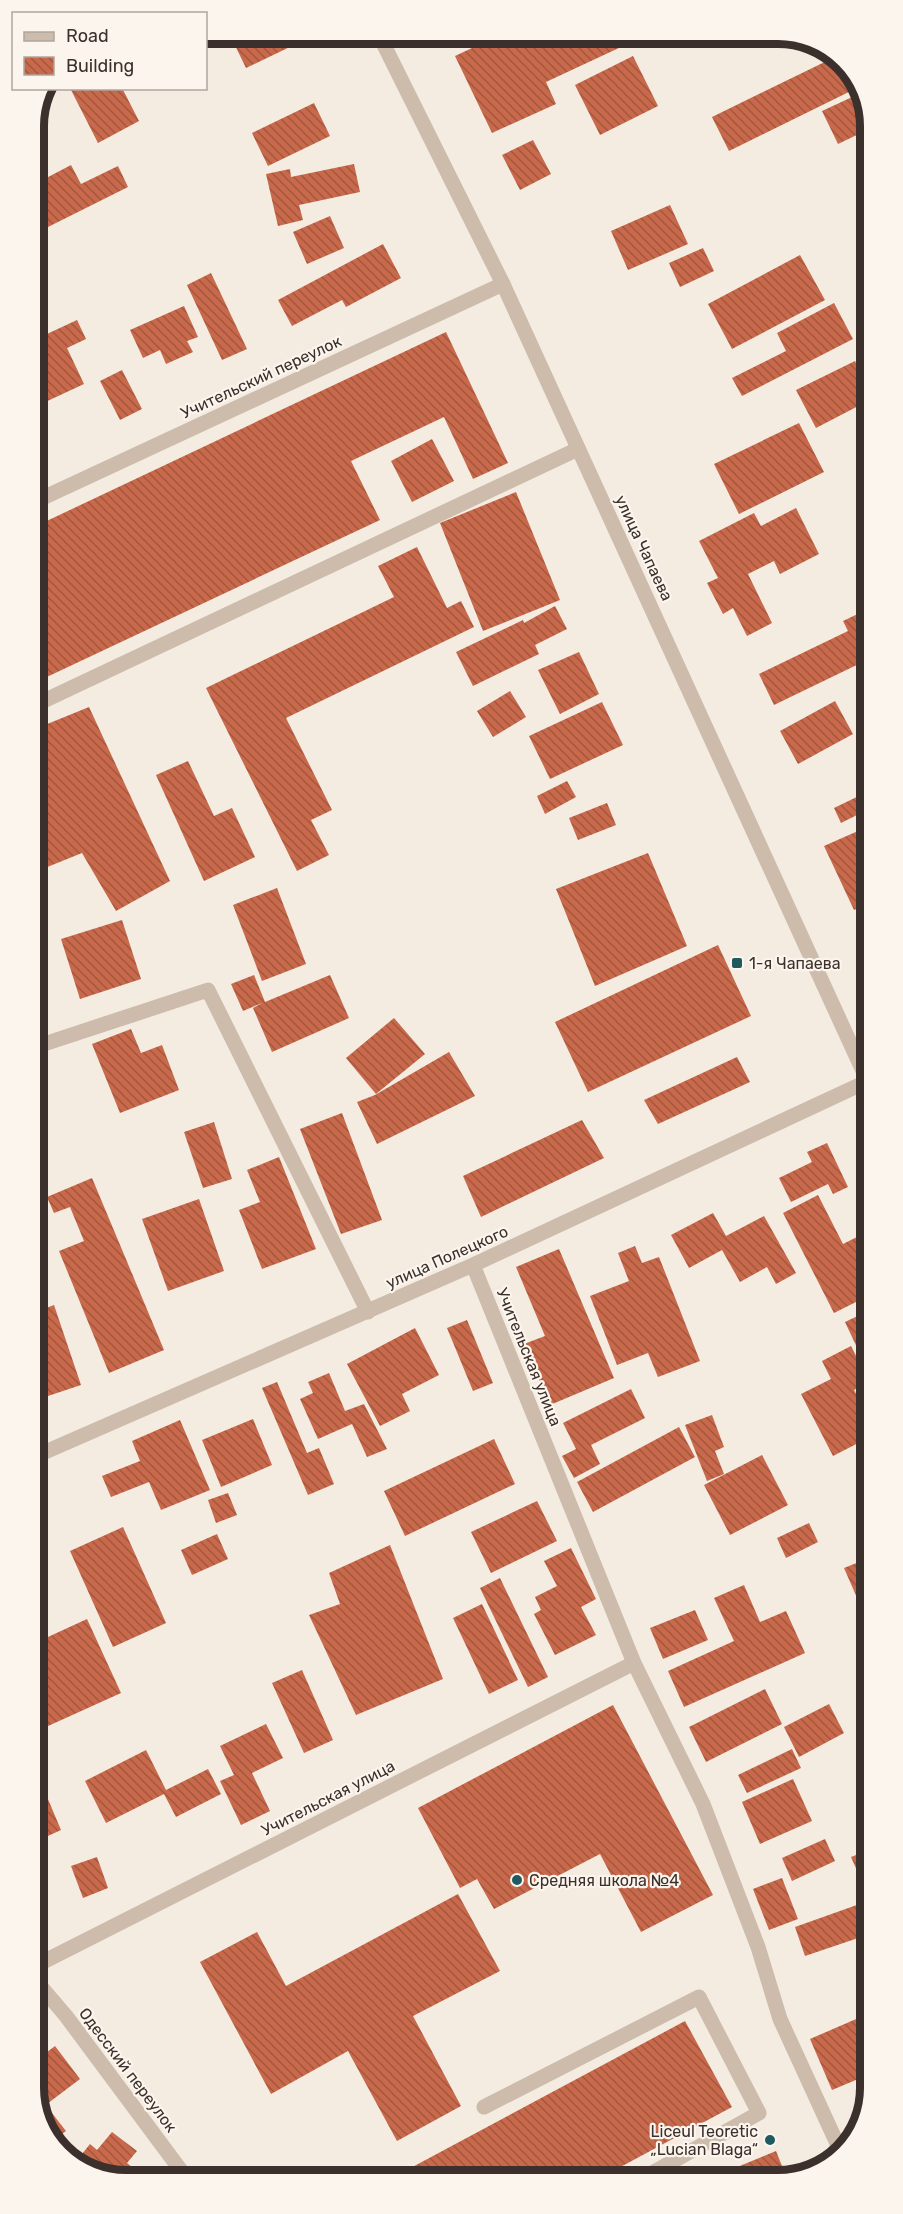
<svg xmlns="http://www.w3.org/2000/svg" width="903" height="2214" viewBox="0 0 903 2214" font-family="Rubik,sans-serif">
	<defs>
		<pattern id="building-back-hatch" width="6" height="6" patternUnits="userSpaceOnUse" patternTransform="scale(1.5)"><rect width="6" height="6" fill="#c8694b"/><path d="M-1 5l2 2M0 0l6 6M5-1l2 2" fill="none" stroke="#a4573f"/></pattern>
	</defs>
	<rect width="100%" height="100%" fill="#f4ebe1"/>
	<path fill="url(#building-back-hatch)" d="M229,33H291L296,44L246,68Z
		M504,33H651L546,82L556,104L492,133L455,56Z
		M633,56L658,106L600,135L575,85Z
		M837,56L859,87L729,151L712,117Z
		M70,88H122L139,121L98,143Z
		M863,92L865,96V131L838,144L822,111Z
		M314,103L330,136L268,166L252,133Z
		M533,140L551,174L520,190L502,155Z
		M354,164L360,192L299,205L303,220L278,226L266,174L290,169L291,177Z
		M71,165L81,184L118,166L128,187L36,233L33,228V185Z
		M670,205L688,244L628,270L611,231Z
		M330,216L344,248L307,264L293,232Z
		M383,244L401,278L346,307L342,300L292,326L278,300Z
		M703,248L714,271L680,287L669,263Z
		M800,255L825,300L732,349L708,304Z
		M211,273L247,349L222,360L187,285Z
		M834,303L853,339L742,396L732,378L786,351L777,333Z
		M184,306L198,337L187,341L193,352L166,364L160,350L143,358L130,330Z
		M77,320L86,339L67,348L84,384L41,404L34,389V340Z
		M446,332L508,463L473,479L444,417L351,461L380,520L34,683V527Z
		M855,361L866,383V402L816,428L796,390Z
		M122,370L142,409L120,420L100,381Z
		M34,415L47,440L34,447Z
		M799,423L824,472L739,514L714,464Z
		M432,439L454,481L412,502L391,461Z
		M516,492L560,600L483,631L440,523Z
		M796,508L819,554L780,574L774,561L748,574L772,623L747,636L733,608L723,614L707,583L718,578L699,541L754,513L761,526Z
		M417,547L447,608L461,601L474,627L286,718L332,810L311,820L329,855L297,871L206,688L394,597L378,566Z
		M555,606L567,629L535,645L539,654L473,686L456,652L523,620L524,623Z
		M866,610L867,660L774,705L759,674L848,631L843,621Z
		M579,652L599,694L560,714L538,670Z
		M510,691L526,717L493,737L477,711Z
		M835,701L853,734L798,764L780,731Z
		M602,702L623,745L550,779L529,736Z
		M89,707L170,881L116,911L82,853L35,872V729Z
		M188,761L214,816L232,808L255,857L204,881L156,775Z
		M567,781L576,797L545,814L537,796Z
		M867,792V810L841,823L834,808Z
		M607,803L616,825L578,840L569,818Z
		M867,827V904L854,910L824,846Z
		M648,853L687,946L595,986L556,889Z
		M277,888L306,964L262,981L233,905Z
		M122,920L141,979L80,999L61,939Z
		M718,945L751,1016L588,1092L555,1022Z
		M254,975L265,1002L330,975L349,1018L272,1052L253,1008L262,1003L243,1011L231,984Z
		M394,1018L425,1054L376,1094L346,1058Z
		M131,1029L141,1053L162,1045L179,1090L120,1113L92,1044Z
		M449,1052L475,1096L377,1144L357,1102L375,1095Z
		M737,1057L750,1082L658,1124L644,1100Z
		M342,1113L382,1220L341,1234L300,1129Z
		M582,1120L604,1158L481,1217L463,1176Z
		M214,1122L232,1179L203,1188L184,1132Z
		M827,1143L848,1187L833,1194L828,1184L791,1202L779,1178L812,1162L807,1152Z
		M279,1157L316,1249L262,1269L239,1210L260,1202L247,1170Z
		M92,1178L164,1350L109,1373L59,1251L84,1241L70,1207L54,1213L47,1197Z
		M818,1195L843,1244L859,1236L868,1254V1296L834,1313L783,1213Z
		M199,1199L224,1271L168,1291L142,1219Z
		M713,1213L726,1236L764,1216L796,1273L776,1284L767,1267L740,1282L722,1250L689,1268L671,1235Z
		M635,1246L642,1263L659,1257L700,1361L658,1377L648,1353L617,1365L590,1296L629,1281L618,1253Z
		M559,1249L614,1378L550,1405L524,1344L545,1336L516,1267Z
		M54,1305L81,1385L36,1400V1312Z
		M868,1311V1352L861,1356L845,1322Z
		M467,1320L493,1383L473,1391L447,1328Z
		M415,1328L439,1375L402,1394L410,1411L380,1426L347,1364Z
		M851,1346L868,1379V1383L854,1390L859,1399L868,1394V1438L833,1456L801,1394L831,1379L822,1361Z
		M329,1373L345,1411L364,1404L387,1449L367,1457L352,1424L318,1439L300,1399L313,1393L308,1382Z
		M277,1382L307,1453L319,1448L334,1484L308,1495L262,1388Z
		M631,1389L645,1418L591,1445L600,1464L574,1478L562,1456L576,1449L563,1423Z
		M712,1415L724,1447L715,1451L724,1474L707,1481L685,1425Z
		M253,1419L272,1465L221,1487L202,1440Z
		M180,1420L210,1490L161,1510L149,1482L111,1497L102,1476L140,1461L132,1441Z
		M679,1427L695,1457L593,1512L577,1482Z
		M494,1439L515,1484L405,1536L384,1491Z
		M762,1455L788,1505L730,1535L704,1485Z
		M228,1493L237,1515L216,1523L208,1500Z
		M537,1501L557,1541L491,1573L471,1532Z
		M809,1523L818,1542L786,1558L777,1538Z
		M123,1527L166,1623L113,1647L70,1551Z
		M217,1534L228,1559L192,1575L181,1550Z
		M390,1545L443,1679L356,1715L309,1615L340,1604L329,1573Z
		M571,1548L596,1599L581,1607L596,1635L555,1655L534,1614L541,1610L535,1597L557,1586L544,1561Z
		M869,1558V1596L858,1600L844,1568Z
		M500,1578L548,1677L528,1687L480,1588Z
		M744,1585L760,1622L786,1611L805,1653L684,1707L668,1671L734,1641L714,1598Z
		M482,1604L518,1680L489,1694L453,1618Z
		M695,1610L708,1640L663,1659L650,1628Z
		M87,1619L121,1693L37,1731V1642Z
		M302,1670L333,1740L304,1753L272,1683Z
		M765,1689L782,1724L706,1762L689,1727Z
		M829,1704L844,1733L799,1757L784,1727Z
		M613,1705L713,1895L641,1932L600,1854L494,1909L477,1879L460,1888L418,1808Z
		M266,1724L283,1758L252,1773L270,1811L241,1825L220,1781L234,1775L220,1746Z
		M792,1749L801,1768L747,1793L738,1775Z
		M146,1750L166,1790L208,1769L221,1794L176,1817L164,1794L106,1823L85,1781Z
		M793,1779L812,1821L760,1844L742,1802Z
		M42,1785L61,1830L37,1841V1787Z
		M825,1839L835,1861L792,1881L782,1858Z
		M869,1850L870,1900L851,1857Z
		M97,1857L108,1888L83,1898L71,1866Z
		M782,1878L798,1919L769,1930L753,1889Z
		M458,1894L500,1971L413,2016L461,2106L397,2141L348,2051L271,2094L200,1962L257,1932L286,1986Z
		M868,1901L870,1934L805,1956L795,1927Z
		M870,2013V2074L832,2090L810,2039Z
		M685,2021L732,2107L600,2178L390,2179Z
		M55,2046L80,2079L39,2110L38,2059Z
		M48,2108L66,2131L54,2140L38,2118V2115Z
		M112,2132L137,2151L127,2163L149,2181H119L74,2164L90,2144L97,2150Z
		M776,2151L786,2176L713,2177Z"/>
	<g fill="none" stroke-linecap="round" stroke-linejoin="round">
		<path stroke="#cdbbac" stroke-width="15" d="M35,705L578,449
			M35,1047L208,990L368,1312
			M484,2107L699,1997L759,2113L645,2177"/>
		<path stroke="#cdbbac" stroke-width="15" d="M34,502L503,284
			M473,1265L634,1663L703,1804L758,1947L780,2019L841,2152
			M36,1456L473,1265L868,1081
			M37,1965L634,1663
			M37,1982L66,2016L188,2180"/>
		<path stroke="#cdbbac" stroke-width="15" d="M378,33L503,284L868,1082"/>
	</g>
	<g fill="#1f5a5e" stroke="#fbf5ee" stroke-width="2">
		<rect x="731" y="957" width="12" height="12" rx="3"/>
		<circle cx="517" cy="1880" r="6"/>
		<circle cx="770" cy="2140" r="6"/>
	</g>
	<g text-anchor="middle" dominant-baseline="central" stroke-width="4.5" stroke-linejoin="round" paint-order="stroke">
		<g font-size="16" fill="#3b302b" stroke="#fbf5ee">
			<text transform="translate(261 377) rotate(-25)">Учительский переулок</text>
			<text transform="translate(644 548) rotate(65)">улица Чапаева</text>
			<text transform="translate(447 1257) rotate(-24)">улица Полецкого</text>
			<text transform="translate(529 1357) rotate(68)">Учительская улица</text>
			<text transform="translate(328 1798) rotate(-27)">Учительская улица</text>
			<text transform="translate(128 2070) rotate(53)">Одесский переулок</text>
		</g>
		<g font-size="16" fill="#3b302b" stroke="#fbf5ee" text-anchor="start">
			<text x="749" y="963">1-я Чапаева</text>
			<text x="529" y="1880">Средняя школа №4</text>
			<text x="758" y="2131" text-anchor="end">Liceul Teoretic<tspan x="758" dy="18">„Lucian Blaga“</tspan></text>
		</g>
	</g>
	<path d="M0 0H903V2214H0ZM126 44H778A82 82 0 0 1 860 126V2088A82 82 0 0 1 778 2170H126A82 82 0 0 1 44 2088V126A82 82 0 0 1 126 44Z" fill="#fbf5ee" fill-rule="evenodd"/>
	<path fill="none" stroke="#3b302b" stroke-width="8" d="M126 44H778A82 82 0 0 1 860 126V2088A82 82 0 0 1 778 2170H126A82 82 0 0 1 44 2088V126A82 82 0 0 1 126 44Z"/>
	<rect x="12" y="12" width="195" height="78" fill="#fbf5ee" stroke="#aea6a0" stroke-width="1.5"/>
	<rect x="24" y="32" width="30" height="9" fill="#cdbbac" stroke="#aea6a0" stroke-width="1.5"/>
	<text x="66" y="42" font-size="18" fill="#3b302b">Road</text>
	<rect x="24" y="57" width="30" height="18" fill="url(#building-back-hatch)" stroke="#aea6a0" stroke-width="1.5"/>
	<text x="66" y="72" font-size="18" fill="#3b302b">Building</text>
</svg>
